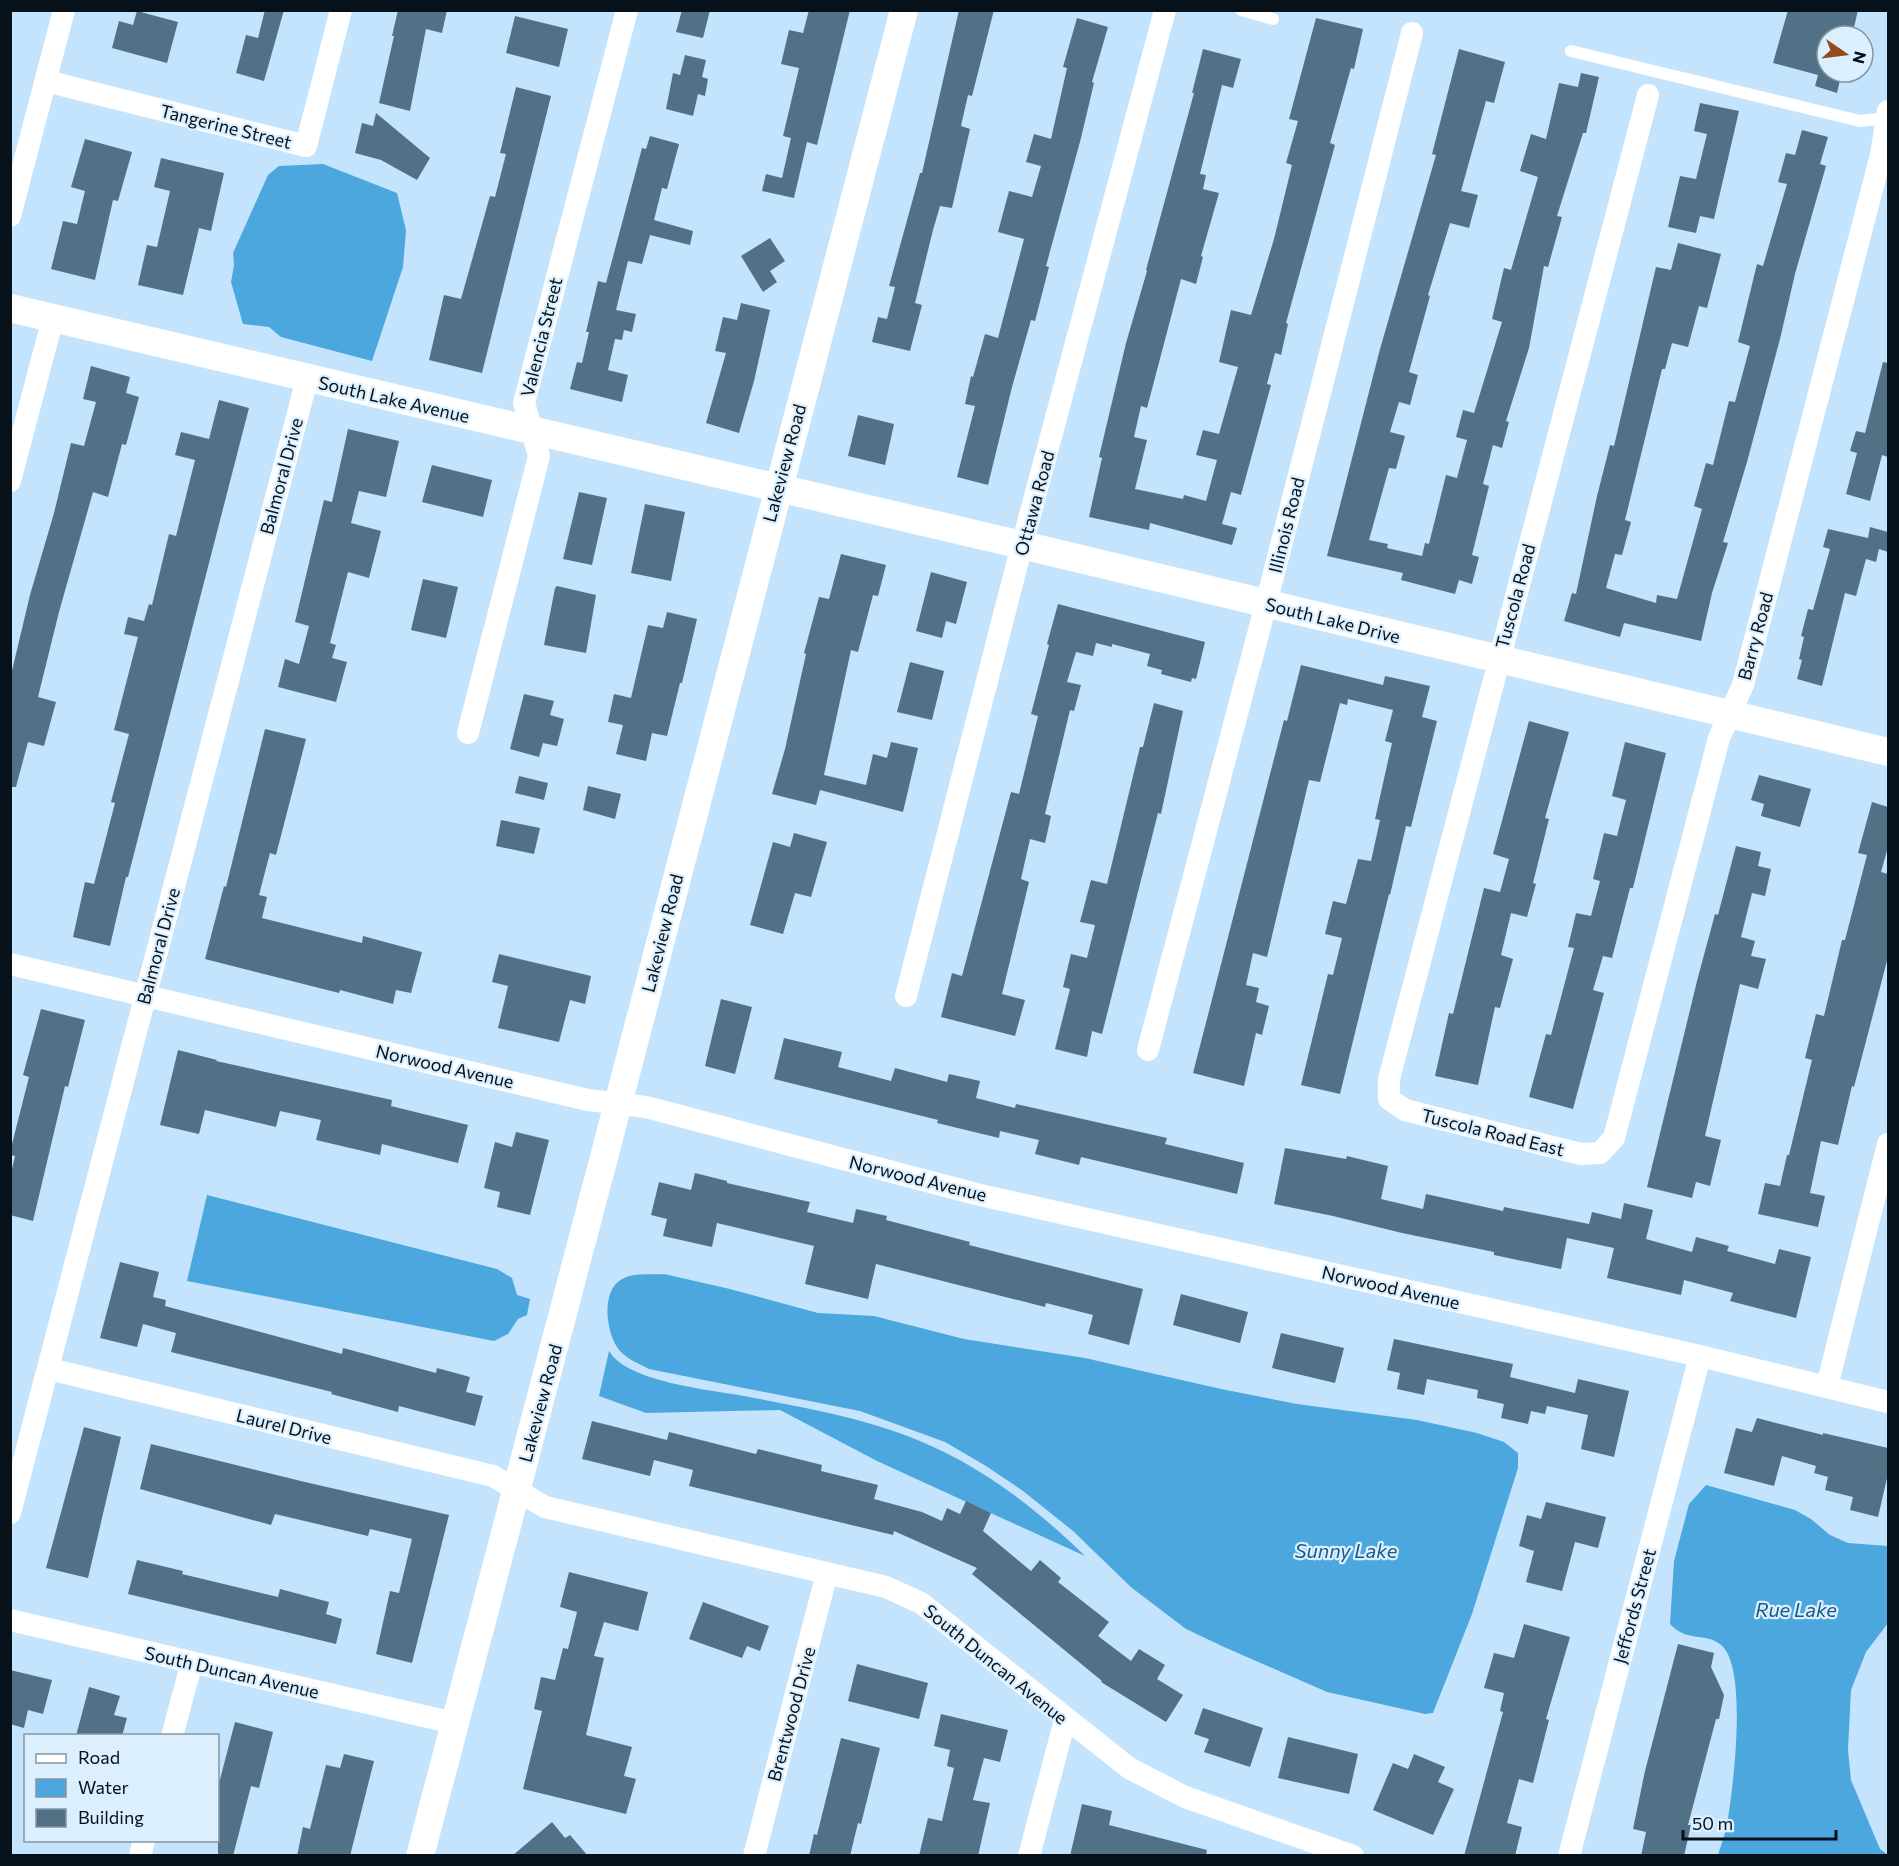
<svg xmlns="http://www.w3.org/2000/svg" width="1899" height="1866" viewBox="0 0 1899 1866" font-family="Commissioner,sans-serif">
	<rect width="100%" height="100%" fill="#c3e4fc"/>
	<path fill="#4ca7df" d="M323,164L397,193L406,230L403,267L372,361L281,337L269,327L243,324L231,282L234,265L233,253L268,175L279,166Z
		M207,1195L497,1269L512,1278L517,1295L530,1299L527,1315L518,1319L508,1334L494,1341L187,1281Z
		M664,1274L730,1289L818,1313L874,1316L964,1339L1085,1358L1221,1389L1297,1404L1417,1420L1477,1433L1504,1442L1518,1453V1468L1472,1614L1433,1713L1425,1714L1327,1692L1224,1647L1186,1629L1132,1588L1073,1531L1023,1491L986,1466L945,1442L860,1411L649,1369C640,1364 627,1359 620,1351C606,1335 600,1291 622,1279C634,1272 651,1275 664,1274Z
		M609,1351C627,1382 711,1390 744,1396C811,1409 880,1420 942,1451C994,1476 1043,1515 1085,1556L877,1461L780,1410L646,1413L599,1396Z
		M1706,1485L1795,1510L1811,1519L1830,1535L1848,1543L1888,1546V1623L1866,1652L1851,1690L1848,1750L1851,1780L1880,1849L1888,1855H1718C1721,1845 1725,1835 1727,1824C1733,1790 1749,1665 1720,1644C1706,1633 1686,1642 1670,1624L1674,1561L1689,1504Z"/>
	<path fill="#537186" d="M265,10H284L264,81L236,73L246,35L258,38Z
		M398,10H447L442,33L426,29L410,111L379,103L394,36H392Z
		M682,10H710L703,38L676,32Z
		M809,10H850L817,145L807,142L794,198L762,191L766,174L782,178L791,138L783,136L799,68L781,64L789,30L803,33Z
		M959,10H994L972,96L968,95L961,126L970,129L952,208L940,206L933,230L915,303L922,305L910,351L872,342L878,317L887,319L895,287L889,286L920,173H922Z
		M1788,10H1858L1852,36H1827V72H1842L1837,93L1815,86L1818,75L1773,63Z
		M137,11L178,22L167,63L112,48L119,21L133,25Z
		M515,16L568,29L559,67L506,53Z
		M1077,18L1108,27L1092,82L1094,83L1081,138L1046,266L1049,267L1035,321L1031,320L1012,387L988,485L957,477L975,406L965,404L971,376L973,377L985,334L998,338L1024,239L998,232L1009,191L1032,197L1041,166L1026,162L1034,134L1051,139L1067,68L1063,67Z
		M1316,18L1363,29L1354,69L1351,68L1330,143L1335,145L1286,323L1288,324L1281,355L1275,353L1267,384L1271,385L1241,495L1231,492L1222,524L1237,528L1232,545L1150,523L1149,530L1089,517L1102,458L1099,457L1126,343L1147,271L1146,270L1194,93H1192L1203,49L1241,59L1233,88L1222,85L1200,174L1206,175L1203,189L1219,193L1201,256L1203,257L1196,284L1181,279L1147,408L1141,406L1134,437L1147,440L1135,489L1183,499L1184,495L1206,501L1217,460L1196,455L1203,430L1219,434L1238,367L1219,362L1231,310L1251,315L1274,239L1292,165L1286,163L1298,121L1289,119Z
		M1459,49L1505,62L1494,103L1486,101L1461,191L1478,195L1469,228L1450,223L1428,295L1430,296L1409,372L1418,375L1410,405L1399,402L1390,432L1405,436L1396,469L1389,468L1369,540L1388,544L1387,548L1422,556L1425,543L1429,544L1446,475L1457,478L1467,440L1456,437L1463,410L1474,413L1502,322L1492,319L1504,268L1511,270L1538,177L1520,171L1531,134L1546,139L1559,83L1578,87L1581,73L1599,77L1586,133H1583L1557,216L1562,217L1548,267L1544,266L1529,348L1506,421L1509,422L1502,448L1493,445L1483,484L1489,486L1472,555L1479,557L1472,584L1459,580L1455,594L1401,580L1403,573L1327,556L1380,349L1436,155L1432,154Z
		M685,55L706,60L702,77L708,79L705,96L698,94L693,116L666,109L673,73L680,75Z
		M516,87L551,96L482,373L429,360L444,295L461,299L490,196L495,197L506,154L500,153Z
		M1700,103L1739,111L1714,219L1700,216L1696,233L1668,227L1680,176L1696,179L1707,134L1694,131Z
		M376,113L430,158L417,180L381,160L355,153L362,123L373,126Z
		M1802,130L1828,137L1820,164L1826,166L1795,274L1780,339L1747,462L1723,542L1728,543L1712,593L1701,641L1624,623L1620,637L1564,621L1572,593L1576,594L1597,496L1610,445L1614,446L1656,267L1671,270L1678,243L1721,254L1707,308L1699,306L1688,347L1672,343L1665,369H1662L1625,520L1631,522L1622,555L1615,554L1606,588L1656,603L1657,595L1677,599L1702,509L1694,506L1706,463L1713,465L1729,401L1735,402L1750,346L1738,342L1757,264L1763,266L1787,184L1778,182L1786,153L1795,155Z
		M650,136L679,144L667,189L662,188L654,220L693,231L690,245L650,235L642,264L628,261L616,310L636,314L632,332L624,330L622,340L615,339L608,370L628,375L622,402L570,389L577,362L582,363L589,332H586L598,281L606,283L642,148L646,149Z
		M85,139L132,152L118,201L113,200L95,280L51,269L63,221L77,224L85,191L71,187Z
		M161,158L224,173L211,231L199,228L183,295L138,285L147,245L157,247L170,191L154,187Z
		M770,238L785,261L770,271L777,282L763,292L741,256Z
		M741,303L770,310L754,381L739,433L706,423L726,353L715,351L723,317L737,320Z
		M1883,362L1888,363V457L1882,455L1870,501L1846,494L1857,453L1850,451L1856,431L1865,433Z
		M91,366L130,377L126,393L139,397L126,445L122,444L108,497L93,492L59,612L38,697L56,702L44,746L28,742L16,787H10V679L30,595L54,513L71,443L84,446L96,402L83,399Z
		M219,400L249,408L128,877H126L110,946L73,937L85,882L94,884L115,803L111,802L129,734L114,730L138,637L124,634L128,617L144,621L149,604L152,605L169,534L176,536L195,460L175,455L181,432L209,439Z
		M858,415L894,424L885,465L848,456Z
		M348,429L399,441L386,497L359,491L351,523L381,531L369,578L348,572L330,643L336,645L332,658L347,662L336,702L278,687L285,659L299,664L309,626L295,622L324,500L332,502Z
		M432,465L492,480L483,517L422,502Z
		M579,492L607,498L592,565L563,559Z
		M645,504L685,512L671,581L631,573Z
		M1870,527L1888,532V552L1879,549L1876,562L1866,559L1856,596L1845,593L1822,686L1797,679L1802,660L1799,659L1804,637L1801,636L1808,609L1813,610L1830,549L1823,547L1828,529L1868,538Z
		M841,554L886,565L878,596L873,595L858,652L851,650L824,775L866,785L873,754L887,758L891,742L918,748L903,812L820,790L816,805L772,794L785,749L806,654L804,653L819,597L829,599Z
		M931,572L967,582L956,624L946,621L942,638L916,631Z
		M423,579L458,587L446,638L411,630Z
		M557,586L596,595L586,653L544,645L555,588Z
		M1058,604L1205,642L1196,679L1192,678L1191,682L1161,674L1162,670L1147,666L1150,654L1112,644V647L1096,643L1093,656L1076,652L1067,682L1081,685L1074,711L1070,710L1045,814L1051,816L1045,843L1030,839L1021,879L1029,882L1002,994L1025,1000L1015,1036L941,1017L952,973L962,976L1011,792L1019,794L1038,716L1031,714L1049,645L1047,644Z
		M667,612L697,619L682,683H680L667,736L652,733L646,761L616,754L623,725L608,722L614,694L631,698L648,625L663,628Z
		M910,662L944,671L932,720L897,712Z
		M1301,665L1383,685L1385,676L1430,686L1422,717L1437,721L1411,827L1406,826L1390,895L1389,894L1340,1094L1301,1085L1328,974L1333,975L1342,938L1325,934L1333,901L1346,904L1358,859L1371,861L1380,820L1375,819L1392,743L1385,741L1393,710L1348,699L1347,705L1340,703L1320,782L1309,780L1267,957L1253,953L1246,985L1259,988L1256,1002L1269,1006L1262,1035L1256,1033L1244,1086L1193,1073L1284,720L1287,721Z
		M524,694L554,701L550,715L564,719L557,746L543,743L539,757L510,749Z
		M1154,703L1183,711L1161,814L1158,813L1102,1034L1092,1031L1087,1057L1055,1049L1070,989L1063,987L1071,954L1087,958L1095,925L1080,922L1091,880L1107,884L1140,747H1143Z
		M1529,721L1569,732L1545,818L1549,819L1533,883L1536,884L1527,917L1511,913L1501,955L1513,959L1500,1008L1495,1007L1478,1085L1435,1076L1449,1013L1453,1014L1484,888L1500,892L1509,859L1493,854Z
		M265,729L306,739L276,855L270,853L259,895L267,897L262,918L362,943L363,936L422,952L411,993L396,990L393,1004L340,990L339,993L205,959L224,886L226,887Z
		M1625,742L1666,753L1633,888H1630L1612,958L1603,956L1593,990L1604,993L1573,1109L1529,1097L1546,1034L1551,1035L1574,948L1568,947L1576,913L1591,916L1600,881L1593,879L1604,833L1617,836L1626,800L1612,796Z
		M1759,775L1811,789L1800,827L1761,816L1764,804L1751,800Z
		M519,776L548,783L544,800L515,793Z
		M588,786L621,794L615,819L583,810Z
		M1872,802L1888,807V847L1881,872L1888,874V957L1854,1087L1852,1086L1838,1145L1821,1141L1810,1193L1825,1196L1818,1227L1758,1214L1765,1183L1780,1186L1787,1155H1789L1812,1060L1805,1058L1816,1014L1824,1016L1842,940H1845L1867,855L1858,853Z
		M501,820L540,828L534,854L496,846Z
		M794,833L827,842L811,897L795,893L783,934L750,925L773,842L790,847Z
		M1736,846L1761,852L1758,866L1771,869L1765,896L1752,893L1741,937L1755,941L1751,956L1766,959L1758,989L1740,984L1705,1136L1721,1140L1710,1186L1696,1182L1692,1198L1647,1187L1697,981L1715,914L1718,915Z
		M499,954L591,976L585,1004L570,1000L559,1042L498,1028L508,986L492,982Z
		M721,999L752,1007L735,1074L705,1066Z
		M41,1009L85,1020L68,1087L65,1086L33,1221L10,1215V1177L15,1156L10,1155V1152L29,1077L23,1075Z
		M784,1038L842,1052L838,1067L891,1081L895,1068L947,1082L949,1074L980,1081L976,1098L1015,1108L1016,1104L1167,1138L1165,1144L1244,1163L1237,1194L1081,1157L1079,1165L1035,1154L1039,1140L1000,1131L999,1138L937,1123L938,1120L774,1079Z
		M178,1050L217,1060L216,1061L392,1100L391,1106L468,1125L458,1163L382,1144L380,1155L316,1140L321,1120L280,1111L276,1127L205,1110L199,1134L160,1125Z
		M516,1132L549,1140L530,1215L497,1207L500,1192L484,1188L495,1142L512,1147Z
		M1285,1148L1346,1159L1347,1156L1388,1166L1381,1199L1423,1209L1426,1194L1503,1211L1504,1207L1589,1224L1592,1212L1621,1219L1624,1203L1653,1210L1646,1239L1692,1252L1696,1237L1729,1246L1727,1251L1775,1264L1779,1249L1811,1257L1796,1318L1730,1301L1733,1293L1684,1280L1681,1295L1607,1278L1614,1248L1567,1238L1561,1269L1494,1255V1252L1402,1233L1333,1216L1274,1204Z
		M695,1173L727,1181V1183L810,1202L807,1212L853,1223L856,1209L887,1216L886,1220L970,1242L969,1245L1143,1289L1129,1345L1088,1334L1093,1315L1046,1303L1045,1307L876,1264L868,1299L805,1284L814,1246L717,1223L712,1247L663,1236L667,1219L651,1215L659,1182L691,1190Z
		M120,1262L159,1272L153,1297L166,1300L165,1306L342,1354L343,1348L436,1373L437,1368L470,1377L466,1392L483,1396L475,1426L399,1406L398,1412L331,1394L332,1392L171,1352L176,1333L143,1324L137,1347L100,1338Z
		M1181,1294L1248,1312L1240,1343L1173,1325Z
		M1281,1333L1344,1348L1335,1383L1272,1368Z
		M1394,1339L1513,1364L1510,1377L1575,1393L1578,1379L1629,1391L1614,1457L1581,1449L1588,1415L1547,1406L1545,1414L1531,1411L1528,1424L1501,1418L1504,1404L1477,1398L1478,1390L1427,1379L1424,1395L1397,1389L1400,1373L1387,1370Z
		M1757,1418L1823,1435V1433L1888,1448V1474L1878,1517L1850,1510L1853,1497L1825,1490L1828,1477L1814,1473L1816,1466L1782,1456L1774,1486L1724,1473L1736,1428L1752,1432Z
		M592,1421L667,1440L669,1432L756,1454L758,1449L822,1465L821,1471L878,1485L874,1499L922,1512L942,1521L947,1508L960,1514L966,1501L991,1513L983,1531L1031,1571L1040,1560L1061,1578L1058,1582L1109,1622L1098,1636L1131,1661L1139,1649L1165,1665L1157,1679L1183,1695L1166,1722L1101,1682L1102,1681L972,1574L977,1568L894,1531L893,1535L689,1486L693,1470L654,1460L650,1476L582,1459Z
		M84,1427L121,1437L88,1578L46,1568Z
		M151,1444L305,1482L449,1515L412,1663L376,1654L390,1591L399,1593L412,1539L370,1529L368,1536L275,1514L271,1525L140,1489Z
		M1546,1502L1606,1517L1598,1548L1575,1542L1562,1591L1526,1582L1534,1551L1519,1546L1527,1515L1541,1519Z
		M137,1560L183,1571L182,1574L278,1597L280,1589L329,1602L326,1614L342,1619L336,1644L128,1594Z
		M569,1572L648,1592L638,1631L604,1622L594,1656L604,1658L586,1735L632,1747L624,1776L636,1779L626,1814L523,1789L542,1711L534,1709L541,1677L555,1680L563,1648L568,1649L577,1612L560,1607Z
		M703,1602L769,1626L760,1651L747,1646L742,1658L689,1639Z
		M1524,1624L1570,1637L1546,1719L1549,1720L1533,1783L1519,1779L1507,1823L1522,1827L1515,1856H1464L1503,1712L1500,1711L1504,1693L1484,1688L1494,1653L1514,1658Z
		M1678,1644L1714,1653L1711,1667L1724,1695L1719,1719H1716L1688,1825H1691L1684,1856H1641L1646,1832L1633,1829L1645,1771Z
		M857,1664L928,1683L919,1719L848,1701Z
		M10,1670L52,1680L43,1714L28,1710L24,1728L10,1724Z
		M89,1687L120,1696L114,1715L127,1718L122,1736H76Z
		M1203,1708L1263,1728L1250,1767L1204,1752L1209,1739L1194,1734Z
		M941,1714L1008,1730L1000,1762L984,1758L973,1800L990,1803L978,1856H919L928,1818L942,1821L954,1768L947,1766L950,1750L934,1746Z
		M235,1722L273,1732L259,1788L251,1786L233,1856H218V1787Z
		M1288,1737L1358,1754L1349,1794L1278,1778Z
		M841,1738L880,1748L861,1824L858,1823L850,1856H809L814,1834L817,1835Z
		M344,1754L374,1761L350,1856H297L303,1827L310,1829L326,1765L340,1768Z
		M1414,1754L1445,1767L1438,1782L1454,1789L1433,1835L1373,1810L1393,1763L1408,1769Z
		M1082,1804L1112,1811L1109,1825L1207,1850L1206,1856H1070Z
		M552,1822L565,1838L570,1835L588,1856H512Z"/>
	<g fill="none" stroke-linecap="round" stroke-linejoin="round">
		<path stroke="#fff" stroke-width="12" d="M1241,10L1273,19
			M1571,51L1860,121L1888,118"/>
		<path stroke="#fff" stroke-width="22" d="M46,81L306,146L341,10
			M1648,95L1389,1079V1099L1405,1110L1581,1154L1600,1153L1614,1138L1719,738L1743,685L1881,155L1888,111
			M10,216L64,10
			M10,481L53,318
			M468,733L539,456L524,403L627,10
			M10,964L588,1100L646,1107L976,1194L1700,1356L1888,1402
			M906,996L1022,545L1165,10
			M1148,1050L1266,604L1412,33
			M49,1369L493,1476L545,1507L886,1587L921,1603L1129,1768L1185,1797L1353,1856
			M1827,1386L1888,1144
			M10,1513L307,379
			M10,1620L454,1723
			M172,1736L192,1662
			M140,1856L144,1840
			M754,1856L827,1573
			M1029,1856L1065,1720
			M1569,1856L1700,1356"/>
		<path stroke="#fff" stroke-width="28" d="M10,308L1022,545L1888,752
			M420,1856L618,1104L904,10"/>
	</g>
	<g text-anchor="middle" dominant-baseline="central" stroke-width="4.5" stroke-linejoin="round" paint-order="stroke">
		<g font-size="18" fill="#061119" stroke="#dbeffe">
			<text transform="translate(226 126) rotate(14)">Tangerine Street</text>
			<text transform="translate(541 337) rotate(-76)">Valencia Street</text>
			<text transform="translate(394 399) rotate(13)">South Lake Avenue</text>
			<text transform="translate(784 463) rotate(-75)">Lakeview Road</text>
			<text transform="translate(281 476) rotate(-75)">Balmoral Drive</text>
			<text transform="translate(1034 503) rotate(-75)">Ottawa Road</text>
			<text transform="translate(1286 525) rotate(-76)">Illinois Road</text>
			<text transform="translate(1515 596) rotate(-75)">Tuscola Road</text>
			<text transform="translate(1333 620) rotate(14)">South Lake Drive</text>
			<text transform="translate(1755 636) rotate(-75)">Barry Road</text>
			<text transform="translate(662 933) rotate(-76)">Lakeview Road</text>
			<text transform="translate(158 946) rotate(-75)">Balmoral Drive</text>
			<text transform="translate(445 1066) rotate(13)">Norwood Avenue</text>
			<text transform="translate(1493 1132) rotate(14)">Tuscola Road East</text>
			<text transform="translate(918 1178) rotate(14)">Norwood Avenue</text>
			<text transform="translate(1391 1287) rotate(13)">Norwood Avenue</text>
			<text transform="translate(540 1403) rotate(-75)">Lakeview Road</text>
			<text transform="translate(284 1426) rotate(14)">Laurel Drive</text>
			<text transform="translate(1634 1606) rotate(-75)">Jeffords Street</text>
			<text transform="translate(996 1664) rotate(39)">South Duncan Avenue</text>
			<text transform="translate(232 1672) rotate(13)">South Duncan Avenue</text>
			<text transform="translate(791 1714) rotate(-75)">Brentwood Drive</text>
		</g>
		<g font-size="20" font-style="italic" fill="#175b81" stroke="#dbeffe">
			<text x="1346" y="1550">Sunny Lake</text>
			<text x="1796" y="1609">Rue Lake</text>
		</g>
	</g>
	<rect width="1899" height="1866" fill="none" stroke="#061119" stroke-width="24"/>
	<rect x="24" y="1734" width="195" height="108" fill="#dbeffe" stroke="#8696a2" stroke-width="1.5"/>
	<rect x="36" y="1754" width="30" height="9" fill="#ffffff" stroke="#8696a2" stroke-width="1.5"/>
	<text x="78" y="1764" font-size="18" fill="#061119">Road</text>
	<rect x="36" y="1779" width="30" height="18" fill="#4ca7df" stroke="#8696a2" stroke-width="1.5"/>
	<text x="78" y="1794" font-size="18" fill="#061119">Water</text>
	<rect x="36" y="1809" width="30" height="18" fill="#537186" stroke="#8696a2" stroke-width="1.5"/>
	<text x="78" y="1824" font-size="18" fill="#061119">Building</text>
	<g transform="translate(1845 54) rotate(104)"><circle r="28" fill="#dbeffe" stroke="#8696a2" stroke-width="1.5"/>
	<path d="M0-4.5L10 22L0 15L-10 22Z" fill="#904c1f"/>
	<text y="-9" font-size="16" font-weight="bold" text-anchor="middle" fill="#061119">N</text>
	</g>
	<path d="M1683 1830v9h153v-9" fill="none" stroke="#061119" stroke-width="3"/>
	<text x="1692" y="1830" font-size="18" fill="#061119" stroke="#dbeffe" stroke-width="4.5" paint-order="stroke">50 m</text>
</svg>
